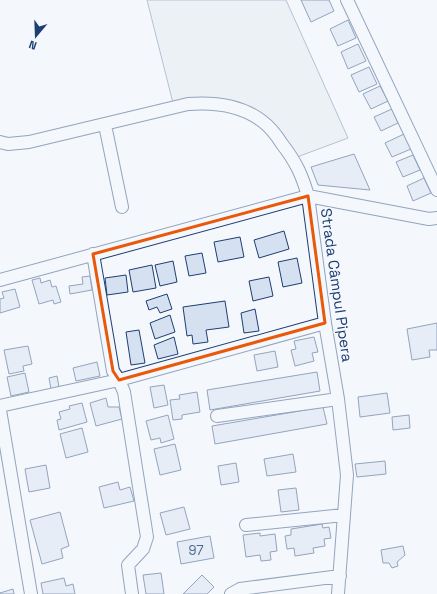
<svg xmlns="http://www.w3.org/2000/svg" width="437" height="594" viewBox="0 0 437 594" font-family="'Space Grotesk',sans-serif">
	<rect width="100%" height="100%" fill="#f4f7fb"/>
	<path fill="#e3e8f0" stroke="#687fa3" d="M147,0H286L348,138L297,157L266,117L248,106L231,101L173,103Z"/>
	<path fill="#d5e0f0" stroke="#1d3f73" d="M301,0H329L334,11L311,22Z
		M348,20L356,38L338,46L330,29Z
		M358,44L366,61L348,69L341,52Z
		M369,67L377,84L359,92L351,75Z
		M380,86L388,101L371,109L363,94Z
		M392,109L398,123L381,131L374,117Z
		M404,134L411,149L392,157L385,143Z
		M354,154L370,190L318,185L311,167Z
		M413,155L420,170L403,177L396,162Z
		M424,178L431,193L413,201L407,186Z
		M284,231L289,249L259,258L254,240Z
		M240,237L244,257L218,262L214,242Z
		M202,253L206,273L189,276L185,256Z
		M297,258L302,283L283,287L278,262Z
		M173,261L177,282L160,286L155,265Z
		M152,265L156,288L133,292L129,270Z
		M126,275L128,292L107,295L105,278Z
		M90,276L92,290L70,294L69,286L83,284L82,277Z
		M269,277L273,296L253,301L249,281Z
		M40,278L41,283L50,280L52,287L56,286L61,302L54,304L53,300L39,304L32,280Z
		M15,289L20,307L0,313V299L4,298L2,292Z
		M167,294L172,309L160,313L157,307L149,310L146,301Z
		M225,301L229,327L206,330L208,342L193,344L192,335L187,336L183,307Z
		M255,309L259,331L244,333L241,313Z
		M170,315L175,332L155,339L150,323Z
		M437,323V350H429L430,357L412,360L407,329Z
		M139,330L145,363L131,365L126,332Z
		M174,337L178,354L158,359L154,345Z
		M314,337L318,352L312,353L314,361L295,366L291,350L296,349L294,341Z
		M28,346L32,364L23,366L24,371L9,374L4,350Z
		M275,351L278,367L257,371L254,355Z
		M97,362L100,376L76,381L73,368Z
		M317,372L320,391L210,410L207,390Z
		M25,373L29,392L11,396L7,377Z
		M57,376L59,387L51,389L49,378Z
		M164,385L168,405L154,408L150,387Z
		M197,392L200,412L182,415V419L173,420L170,400L180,399L179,395Z
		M387,393L390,413L360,417L358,397Z
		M106,398L108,407H119L122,419L96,426L90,403Z
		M82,403L87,422L59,430L57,420L61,419L59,412L70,409L69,406Z
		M323,407L327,424L215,444L212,426Z
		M168,415L174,439L161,443L160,438L151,440L146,421Z
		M409,415L410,428L393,430L392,417Z
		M82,428L88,452L66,458L60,434Z
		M175,444L181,470L160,475L154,449Z
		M293,454L296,472L267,476L264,459Z
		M385,461L386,474L357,477L355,464Z
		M236,463L239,482L221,485L218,466Z
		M46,465L50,488L29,492L25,469Z
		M118,482L120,490L130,487L134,501L104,508L99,487Z
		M296,488L299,510L281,512L278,490Z
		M184,507L190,529L166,535L160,513Z
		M60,512L69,546L61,549L63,558L42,564L30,520Z
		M322,524L323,528L329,527L331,538L324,539L325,546L313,548L314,553L295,556L294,548L287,549L285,536L291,535V529Z
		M260,533V536L275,534L277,551L270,552L271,560L261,561L260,555L246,557L243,535Z
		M210,536L214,558L181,564L177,542Z
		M403,546L405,555L397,562L398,566L392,568L389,563H383L381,550Z
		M161,573L164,594H146L143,575Z
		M202,575L214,587L207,594H183Z
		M64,578L66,586L73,584L75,594H43L41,583Z
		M13,589L14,594H0V593Z"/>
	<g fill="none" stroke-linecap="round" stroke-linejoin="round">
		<defs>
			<path id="minor" d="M347,0L437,190
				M105,125L122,207
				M0,142L8,144L29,142L188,104C213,102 241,105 262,121C270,127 277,136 282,144C296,162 302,175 308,196L325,323L338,399L347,475L338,594
				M93,254L113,371L119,380L124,392L147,537L143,549L128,565L132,594
				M0,280L308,196L429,219L437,218
				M0,406L119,380L325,323
				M0,410L31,594
				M217,416L338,399
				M246,525L344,515
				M231,594L240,589L340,576"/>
		</defs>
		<use href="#minor" stroke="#1d3f73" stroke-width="14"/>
		<use href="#minor" stroke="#f4f7fb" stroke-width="12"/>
	</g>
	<path d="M0 0H437V594H0ZM308,196L325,323L119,380L113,371L93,254Z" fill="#f4f7fb" fill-opacity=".55" fill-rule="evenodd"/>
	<path fill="none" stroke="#e8590c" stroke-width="3" stroke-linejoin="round" d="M308,196L325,323L119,380L113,371L93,254Z"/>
	<g text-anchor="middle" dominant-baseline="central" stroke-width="3" stroke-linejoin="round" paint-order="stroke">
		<g font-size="13" fill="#4b6792">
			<text x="196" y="550">97</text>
		</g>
		<g font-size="15" fill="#1d3f73" stroke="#f4f7fb">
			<text transform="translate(337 285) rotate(82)">Strada Câmpul Pipera</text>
		</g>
	</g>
	<g transform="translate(36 36) rotate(199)" stroke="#f4f7fb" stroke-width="3" paint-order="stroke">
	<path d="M0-3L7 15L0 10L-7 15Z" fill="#1d3f73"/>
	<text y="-6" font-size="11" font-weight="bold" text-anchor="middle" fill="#1d3f73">N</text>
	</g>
</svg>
